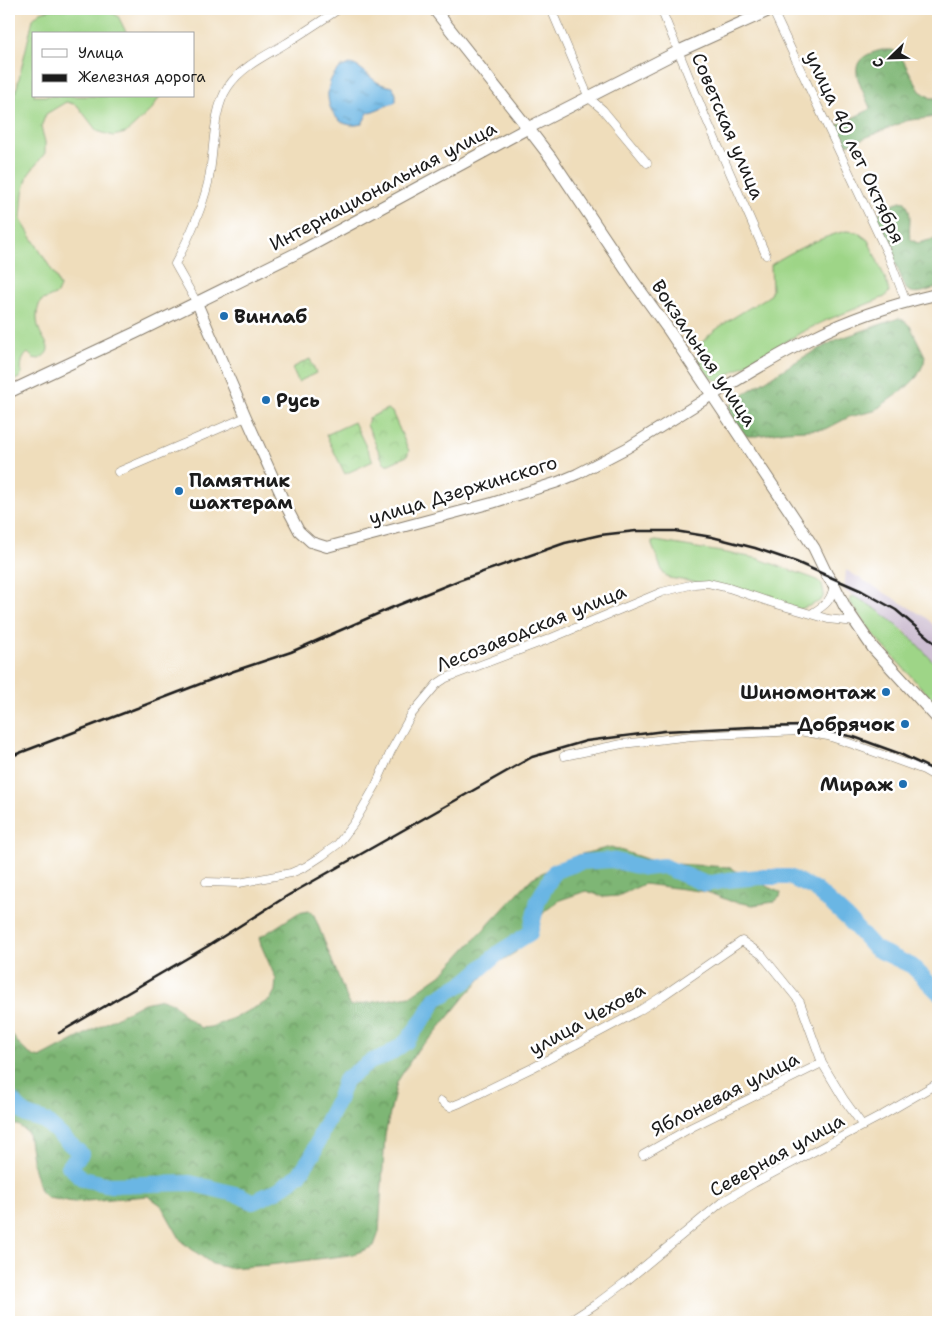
<svg xmlns="http://www.w3.org/2000/svg" width="947" height="1331" viewBox="0 0 947 1331" font-family="'Shantell Sans',sans-serif">
	<defs>
		<pattern id="forest-crowns" width="20" height="18" patternUnits="userSpaceOnUse" patternTransform="scale(1.25)"><rect width="20" height="18" fill="#7eb674"/><path d="M2 6a3 3 0 1 1 6 0M12 15a3 3 0 1 1 6 0" fill="none" stroke="#66935e"/></pattern>
		<pattern id="park-crowns" width="20" height="18" patternUnits="userSpaceOnUse" patternTransform="scale(1.25)"><rect width="20" height="18" fill="#9ed587"/><path d="M2 6a3 3 0 1 1 6 0M12 15a3 3 0 1 1 6 0" fill="none" stroke="#88b674"/></pattern>
		<pattern id="water-ripples" width="26" height="14" patternUnits="userSpaceOnUse" patternTransform="scale(1.25)"><rect width="26" height="14" fill="#6ab6e4"/><path d="M2 4q2-2 4 0t4 0M15 11q2-2 4 0t4 0" fill="none" stroke="#5693b8"/></pattern>
	</defs>
	<rect width="100%" height="100%" fill="#fff"/>
	<filter id="ink" filterUnits="userSpaceOnUse"><feTurbulence type="fractalNoise" baseFrequency=".02" numOctaves="2"/><feDisplacementMap in="SourceGraphic" scale="10" xChannelSelector="R" yChannelSelector="G"/><feConvolveMatrix kernelMatrix="1 2 1 2 8 2 1 2 1" color-interpolation-filters="sRGB"/></filter>
	<filter id="wash" filterUnits="userSpaceOnUse"><feTurbulence type="fractalNoise" baseFrequency=".0096" numOctaves="4" result="noise"/><feDisplacementMap in="SourceGraphic" scale="20" xChannelSelector="R" yChannelSelector="G"/><feGaussianBlur stdDeviation="1.12" result="paint"/><feColorMatrix in="noise" values="0 0 0 0 0 0 0 0 0 0 0 0 0 0 0 0 0 1.4 0 .05"/><feComposite in="paint" operator="in"/></filter>
	<g filter="url(#wash)">
		<rect width="100%" height="100%" fill="#efddbb"/>
		<path fill="#cdbed2" d="M846,570L927,618L938,631V673L905,631L844,590Z"/>
		<path fill="#9ed587" stroke="#5d7852" d="M52,9H104L118,16L127,34H34V96H160L152,109L126,133L113,136L97,131L77,105L66,102L46,114L41,127L45,142V153L28,175L23,193L21,220L56,277L60,287L57,294L41,301C36,310 36,320 39,329C43,342 57,349 39,359L33,358L28,353C22,357 20,366 22,373L19,378L9,383V121L33,19L40,12Z
			M846,231L857,232L868,240L886,280L889,292L885,297L827,320L802,332L718,381C710,379 705,372 701,365C698,360 696,353 699,347C708,330 752,307 769,296L772,290L771,265C789,252 824,236 846,231Z
			M656,541L756,558L815,579L822,584L824,594L822,599L818,602L809,606L800,609L731,588L669,578L663,573L652,545V542Z
			M853,596C887,612 913,639 938,667V706L877,639L852,605L850,601V597Z"/>
		<path fill="url(#forest-crowns)" stroke="#4d6948" d="M882,50H892L899,53L920,91L931,98H938V115C928,120 917,118 906,121L850,144L844,145C840,141 837,135 835,129L837,125L867,111L870,108C860,82 841,59 882,50Z
			M900,201L905,202C915,216 906,232 911,239C913,241 916,242 918,243L938,238V287C928,290 915,297 906,289L879,224L877,217L879,213Z
			M899,318L903,320L910,326L925,356L924,363L917,377L908,386L874,411L849,417L826,429L785,431L757,436H746C738,428 731,418 729,407L737,398L802,358L836,340Z
			M611,847L658,863L728,867L781,893L780,897L774,902L753,905L730,901L707,892L644,884L618,896L604,897L586,891L560,900L545,911L516,952L494,965L466,995L431,1038L418,1049L397,1082L385,1135L379,1232L374,1246L354,1254L342,1256L269,1265L229,1268L212,1264L182,1242L161,1205L148,1196L74,1202L47,1198L40,1191L33,1166L28,1133L18,1125H9V1030C16,1041 26,1056 40,1058L144,1003L162,999L173,1003L186,1017L201,1028L211,1027L236,1017L270,1000L275,991L276,979L261,945L259,938L298,913L309,911L314,915L350,1006L410,996L443,973L532,878L578,855Z"/>
		<path fill="url(#park-crowns)" stroke="#5d7852" d="M310,359L316,373L298,382L292,368Z
			M387,409L392,412L409,451L407,456L389,464H386L383,461L367,425L369,418Z
			M354,422L373,461L345,474L326,435Z"/>
		<path fill="url(#water-ripples)" stroke="#436980" d="M350,64C361,66 368,76 377,82C382,85 388,86 393,87L396,94V102L368,113L362,124C329,133 317,87 339,69C342,66 346,66 350,64Z"/>
		<g fill="none" stroke-linecap="round" stroke-linejoin="round">
			<path stroke="#6ab6e4" stroke-width="16" d="M9,1103L12,1100L26,1115L45,1121L81,1154L69,1166L83,1179L110,1185L190,1183L239,1195L253,1202L278,1190L299,1175L313,1154L323,1129L338,1100L345,1080L370,1062L389,1054L406,1042L425,1017L436,999L465,982L500,952L530,933L538,900L555,871L581,862L612,860L645,868L663,866L706,884L728,880L760,877H789L815,889L848,919L874,948L912,966L938,992"/>
		</g>
	</g>
	<g filter="url(#ink)">
		<g fill="none" stroke-linecap="round" stroke-linejoin="round">
			<defs>
				<path id="minor" d="M551,9L589,98L603,110L647,163
					M661,9L705,116L766,255
					M772,9L888,255L906,302
					M197,303L175,264C189,238 201,212 208,183C215,154 211,112 228,87C241,67 265,56 285,44C303,33 321,21 339,9
					M118,472L246,417
					M811,614L828,619L855,622
					M564,756L622,744L692,736L799,731L828,736L858,746L924,770L938,778
					M206,882L239,883L291,873L305,867L322,856L338,844L354,823L376,785L391,751L411,715L437,684L446,678L549,639L662,592L694,584L708,583L729,588L773,603L811,614C825,605 831,602 834,585
					M441,1101L446,1105L450,1107L460,1103L532,1068L637,1012L661,997L742,941L762,955L800,1002L822,1063L843,1098L863,1126
					M643,1155L692,1127L822,1063
					M568,1322L596,1304L624,1283L722,1202L754,1183L881,1116L938,1083"/>
				<path id="tertiary" d="M197,303L246,417L287,508L299,531L311,542L327,547L492,503L558,482L577,474L627,448L712,395"/>
				<path id="secondary" d="M434,9L528,128L551,158L634,282L668,329L791,513L814,548L827,575L834,585L845,607L873,648L938,719
					M9,392L135,333L299,252L528,128L679,51L772,9
					M712,395C745,375 778,355 812,338C852,317 895,304 938,294"/>
			</defs>
			<use href="#minor" stroke="#867c6c" stroke-width="9"/>
			<use href="#tertiary" stroke="#867c6c" stroke-width="12"/>
			<use href="#secondary" stroke="#867c6c" stroke-width="13"/>
			<use href="#minor" stroke="#fff" stroke-width="8"/>
			<use href="#tertiary" stroke="#fff" stroke-width="10"/>
			<use href="#secondary" stroke="#fff" stroke-width="11"/>
			<path stroke="#1c1c1c" stroke-width="2.5" d="M9,757L234,671L291,652L391,608L460,580L565,543L600,535L636,531H675L712,537L755,548L796,562L862,591L896,610L938,646
				M59,1033L208,946L287,896L532,757L586,741L664,731L751,727L803,726L854,737L898,753L938,772"/>
		</g>
	</g>
	<g fill="#1f6fb2" stroke="#fff" stroke-width="2">
		<circle cx="224" cy="316" r="5"/>
		<circle cx="266" cy="400" r="5"/>
		<circle cx="179" cy="491" r="5"/>
		<circle cx="886" cy="692" r="5"/>
		<circle cx="905" cy="724" r="5"/>
		<circle cx="903" cy="784" r="5"/>
	</g>
	<g text-anchor="middle" dominant-baseline="central" stroke-width="5" stroke-linejoin="round" paint-order="stroke">
		<g font-size="19" fill="#1c1c1c" stroke="#fff">
			<text transform="translate(728 126) rotate(67)">Советская улица</text>
			<text transform="translate(855 147) rotate(65)">улица 40 лет Октября</text>
			<text transform="translate(383 186) rotate(-28)">Интернациональная улица</text>
			<text transform="translate(704 353) rotate(56)">Вокзальная улица</text>
			<text transform="translate(463 490) rotate(-17)">улица Дзержинского</text>
			<text transform="translate(531 628) rotate(-22)">Лесозаводская улица</text>
			<text transform="translate(587 1019) rotate(-29)">улица Чехова</text>
			<text transform="translate(725 1094) rotate(-27)">Яблоневая улица</text>
			<text transform="translate(777 1155) rotate(-29)">Северная улица</text>
		</g>
		<g font-size="19" font-weight="bold" fill="#1c1c1c" stroke="#fff" text-anchor="start">
			<text x="234" y="316">Винлаб</text>
			<text x="276" y="400">Русь</text>
			<text x="189" y="480">Памятник<tspan x="189" dy="22">шахтерам</tspan></text>
			<text x="876" y="692" text-anchor="end">Шиномонтаж</text>
			<text x="895" y="724" text-anchor="end">Добрячок</text>
			<text x="893" y="784" text-anchor="end">Мираж</text>
		</g>
	</g>
	<rect width="947" height="1331" fill="none" stroke="#fff" stroke-width="30"/>
	<rect x="32" y="32" width="162" height="65" fill="#ffffff" stroke="#a4a4a4"/>
	<rect x="42" y="49" width="25" height="8" fill="#ffffff" stroke="#a4a4a4"/>
	<text x="78" y="58" font-size="15" fill="#1c1c1c">Улица</text>
	<rect x="42" y="74" width="25" height="8" fill="#1c1c1c" stroke="#a4a4a4"/>
	<text x="78" y="82" font-size="15" fill="#1c1c1c">Железная дорога</text>
	<g transform="translate(890 58) rotate(247)" stroke="#ffffff" stroke-width="4" paint-order="stroke">
	<path d="M0-4L9 19L0 12L-9 19Z" fill="#1c1c1c"/>
	<text y="-8" font-size="14" font-weight="bold" text-anchor="middle" fill="#1c1c1c">С</text>
	</g>
</svg>
